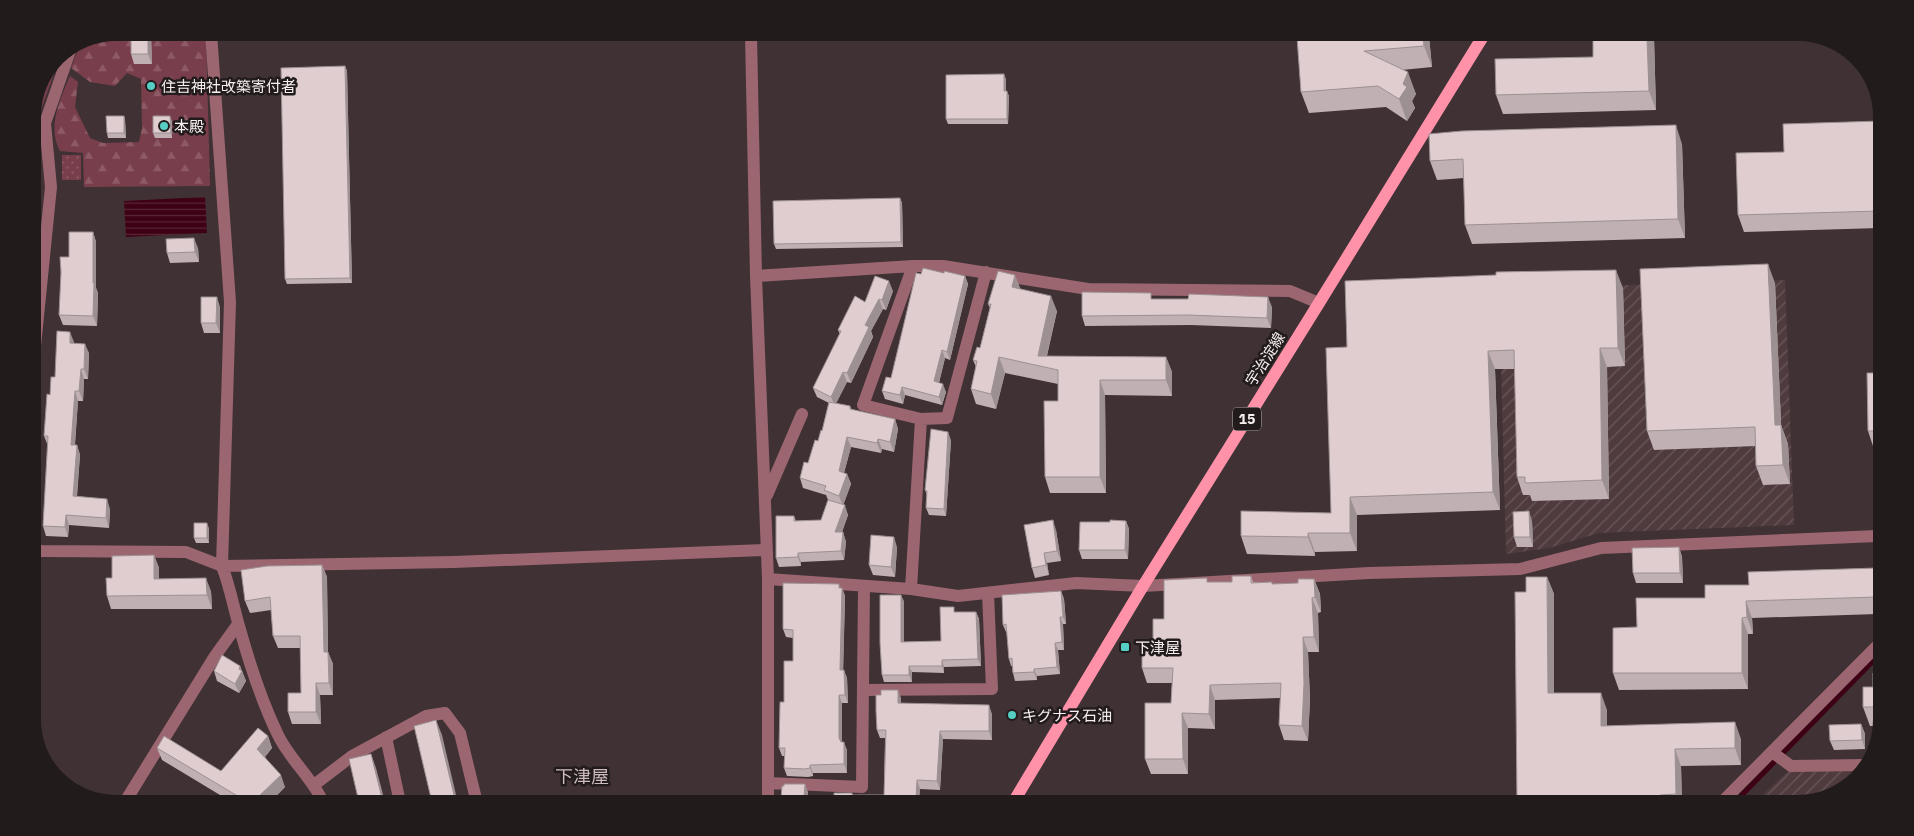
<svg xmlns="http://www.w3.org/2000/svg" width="1914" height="836" viewBox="0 0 1914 836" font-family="'IBM Plex Sans','Noto Sans JP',sans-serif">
	<defs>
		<pattern id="industrial-furrows" width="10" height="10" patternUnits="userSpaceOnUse" patternTransform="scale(1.25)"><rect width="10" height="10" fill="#4f3b3e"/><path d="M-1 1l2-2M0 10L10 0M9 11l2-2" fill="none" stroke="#69585a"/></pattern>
		<pattern id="grass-tufts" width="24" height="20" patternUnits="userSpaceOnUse" patternTransform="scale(1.25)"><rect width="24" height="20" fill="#793e4b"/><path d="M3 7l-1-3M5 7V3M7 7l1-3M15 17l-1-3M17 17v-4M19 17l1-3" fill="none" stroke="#8d5a65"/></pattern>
		<pattern id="forest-firs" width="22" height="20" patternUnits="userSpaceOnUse" patternTransform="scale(1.25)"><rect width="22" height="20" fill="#793e4b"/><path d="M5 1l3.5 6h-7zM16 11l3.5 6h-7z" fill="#8d5a65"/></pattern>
		<pattern id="park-dots" width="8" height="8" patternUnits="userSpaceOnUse" patternTransform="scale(1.25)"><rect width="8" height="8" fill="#793e4b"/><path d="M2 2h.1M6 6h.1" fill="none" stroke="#8d5a65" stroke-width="1.8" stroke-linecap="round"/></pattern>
		<pattern id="water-rules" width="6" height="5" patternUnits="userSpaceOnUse" patternTransform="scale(1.25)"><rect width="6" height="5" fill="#3d0014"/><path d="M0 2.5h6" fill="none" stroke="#5a2636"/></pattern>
	</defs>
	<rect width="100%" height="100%" fill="#3f3134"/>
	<path fill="url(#industrial-furrows)" d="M1785,280L1794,525L1599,533L1549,548L1506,554L1499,289Z
		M1860,769L1844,789L1798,803H1754L1788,771Z"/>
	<path fill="url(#grass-tufts)" d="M61,54L33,132V111L57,57Z"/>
	<path fill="url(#forest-firs)" d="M117,33L206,36L210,186L84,187L83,153L60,151C47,127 60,99 70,76L78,82L75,107L90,138L103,143L139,142L142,128L141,79L127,73L115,86L90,82L71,68L81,41L85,39Z"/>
	<path fill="url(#park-dots)" d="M62,155H81V180H62Z"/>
	<path fill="url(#water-rules)" d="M205,197L207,233L126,237L124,201Z"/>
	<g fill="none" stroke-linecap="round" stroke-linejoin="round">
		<path stroke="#3d0014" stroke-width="5" d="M1734,803L1876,658"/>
		<path stroke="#9b6670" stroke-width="12" d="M211,33L230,302L222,566C230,587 233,605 239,626C249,662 261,700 278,735C289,758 309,775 321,798
			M751,35L756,276L768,579V800
			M913,266L863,405L921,419
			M756,276L913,266H943L1088,289L1290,291L1319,303
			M33,366L51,187L45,123L71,48
			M767,495L802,414
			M33,548L41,551L186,552L222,566L454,562L766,550
			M768,579L911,589L958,596L1076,583L1143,586L1369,573L1520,569L1601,548L1877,536
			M911,589L921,419L947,418L986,272
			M863,690L992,689L988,593
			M386,737L399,798
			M1772,752L1791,766L1864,765
			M768,783L862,787L864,586
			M314,785L352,756L426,716L445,713L460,733L476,799
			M128,797L215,656L238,624
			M1721,803L1876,647"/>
		<path stroke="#ff92a9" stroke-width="12" d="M1014,801L1143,586L1319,303L1482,38"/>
	</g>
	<path fill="#c0b0b3" d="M151,36L152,64H134L131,54Z
		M1297,37H1429L1432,67L1402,70L1416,94L1412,101L1415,108L1407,121L1386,107L1309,113L1301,92Z
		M1593,38H1654L1656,110L1503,114L1496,95L1593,57Z
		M345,66L347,71L352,283L287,284L285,279Z
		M1006,79V91L1009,96L1008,124H948L946,119Z
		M124,116L125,120L126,138H108L107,133Z
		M172,121V138H155L153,133Z
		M1881,121L1880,228L1744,232L1738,215L1784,152Z
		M1682,144L1685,238L1472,244L1465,225L1464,178L1437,180L1430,161Z
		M900,198L902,203L903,247L776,249L774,244Z
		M93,232L96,242V288L98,293L97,326L63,325L59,315L69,257Z
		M198,248L199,262L170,263L167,253Z
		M944,273L965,276L968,284L950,360L945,358L939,383L946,392L942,405L905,395L903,404L885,399L882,391L891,378L921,274Z
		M1775,283L1781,425L1788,444L1790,484L1763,485L1756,466V446L1654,450L1647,431Z
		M1623,288L1625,366L1607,367L1609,499L1532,501L1530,495H1523L1517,477L1515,369H1495L1500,510L1357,515V551L1315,552V556L1247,554L1241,536L1331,513L1347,347Z
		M1020,289L1057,311L1047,356L1166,357L1172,372V396L1105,395L1106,493H1050L1045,477L1058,401V384L1005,373L996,409L976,404L971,389L976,367L973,360L980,348L990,308L988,304Z
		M893,291L886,310L883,309L871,331L873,337L851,383L847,382L836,403L850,406L852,410L895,419L898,429L894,452L882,449L881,453L851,447L844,473L847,474L851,484L843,505L848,515L842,532H843L846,542L844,560L801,562V566L779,567L776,558L794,516L796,521L821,520L828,500L826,495L803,488L800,478L808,463L822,431L829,403L817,397L813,388L840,334L838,330L865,302Z
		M1154,299H1188L1272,307L1271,328L1191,325L1085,326L1082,316Z
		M220,307V333H204L201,323Z
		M74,342V343L89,353L88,379H84L83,401H78L75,445H77L80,455L77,497L110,509L109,528L69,525L68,537L46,536L43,526L48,446L44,436L55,377Z
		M1879,373L1878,446H1873L1868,431Z
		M951,440L946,516L929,515L926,508L927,495L925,490Z
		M1126,521L1129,529L1128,559H1082L1079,550L1110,522Z
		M1532,521L1533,547H1517L1514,537Z
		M209,528V543H196L194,538Z
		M1056,530L1061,561L1047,563L1049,575L1035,578L1032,568Z
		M897,547L895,577L873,575L869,565Z
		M1679,547L1682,557L1683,583H1636L1633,573Z
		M154,555L159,568V579L211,591L212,609H111L107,596L112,578Z
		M322,565L327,577L328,652L333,664V695H320L321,724H292L288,712L301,693L300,648H278L273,636L271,610L250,613L245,601Z
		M1877,568V614L1752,618L1753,634H1748V689L1619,690L1613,673L1637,627L1705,598L1749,585Z
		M1251,576L1253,582L1273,584L1298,583L1314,579L1320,594L1321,612L1318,613L1319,652H1308L1310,699L1308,741L1284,740L1279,725L1280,698L1215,700V729L1188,728V774H1151L1145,759L1171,703L1172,683H1147L1142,668L1153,651L1164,619L1208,582H1232Z
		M1547,577L1554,594V693L1607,710V726L1741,739V765L1681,766L1682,803L1517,802L1526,592Z
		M840,588H842L845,596L843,670L847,678L848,703H842V742L847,750V773H813V776L808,777L787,776L784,768L785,756H782L779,748L784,702L793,661V638L786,637L783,629Z
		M1061,591L1064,599L1066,624H1063L1064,650H1058L1060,674L1037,676V680L1015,681L1013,673L1012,666H1011L1009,659L1007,632H1006L1003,625Z
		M904,601V642L941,641L956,612H976L979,619L981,666L944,667V673L912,672V682H884L882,675Z
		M240,666L246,681L239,693L217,681L214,671Z
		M1876,670L1875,726H1870L1863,707L1873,687Z
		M901,698V703L992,714V740L943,739L940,790L920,789L919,800H782L805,784L808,793V797L834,798L852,793L853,795H884L885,738H880L877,730Z
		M1861,724L1865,734V749L1834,750L1830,741Z
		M268,736L272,748L265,757L285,787L274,798H225L162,760L157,748L221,771Z"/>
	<path fill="#9c9092" d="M148,33H150L151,36L152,64L148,54Z
		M1423,37H1429L1432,67L1424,46Z
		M1647,38H1654L1656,110L1649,91Z
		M345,66L347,71L352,283L350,278Z
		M1408,72L1416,94L1412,101L1415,108L1407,121L1399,99L1403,84Z
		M1004,74L1006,79V96L1004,91Z
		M1007,91L1009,96L1008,124L1007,119Z
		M124,116L125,120L126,138L124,133Z
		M170,116L172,121V138L171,133Z
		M1676,125L1682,144L1685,238L1678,219Z
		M900,198L902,203L903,247L901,242Z
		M93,232L96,242V288L98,293L97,326L93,316Z
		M194,238L198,248L199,262L195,252Z
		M33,255L35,261L33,279Z
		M1768,264L1775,283L1782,444L1775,425Z
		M1616,270L1623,288L1625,366L1618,348Z
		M1015,275L1021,290L1012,287Z
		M965,276L968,284L950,360L947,352Z
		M889,281L893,291L886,310L882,300Z
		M1051,296L1057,311L1044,367L1038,356Z
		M217,297L220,307V333L216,323Z
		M1268,297L1272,307L1271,328L1267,318Z
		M879,299L883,309L871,331L873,337L851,383L847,373L865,325Z
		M70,332L74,342L73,353L70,343Z
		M85,344L89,353L88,379L84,369Z
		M1600,348L1607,367L1609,499L1602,480Z
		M942,350L945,358L937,390L934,381Z
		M1488,351L1495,369L1500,510L1493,492Z
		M999,357L1005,373L996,409L991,394Z
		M1166,357L1172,372V396L1166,380Z
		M81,369L84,379L83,401L79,391Z
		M843,372L847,382L835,406L831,397Z
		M1100,380L1105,395L1106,493L1100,477Z
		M943,384L946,392L942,405L939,397Z
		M902,387L905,395L903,404L900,395Z
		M75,391L78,401L74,455L71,445Z
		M895,419L898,429L894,452L890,442Z
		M1781,425L1788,444L1790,484L1783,465Z
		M948,432L951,440L946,516L944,509Z
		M847,437L851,447L842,480L839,471Z
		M878,439L882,449L881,453L877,443Z
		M77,445L80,455L76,506L73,496Z
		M847,474L851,484L843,506L839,496Z
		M1350,497L1357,515V551L1350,533Z
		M107,499L110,509L109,528L106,518Z
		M845,505L848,515L839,541L835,532Z
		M1529,511L1532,521L1533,547L1530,537Z
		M66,515L69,525L68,537L65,527Z
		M1053,520L1056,530L1061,561L1057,551Z
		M1126,521L1129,529L1128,559L1125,550Z
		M207,523L209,528V543L207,538Z
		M843,532L846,542L844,560L841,551Z
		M1308,533L1315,552V556L1308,537Z
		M894,537L897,547L895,577L891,567Z
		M1679,547L1682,557L1683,583L1680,573Z
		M798,553L801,562V566L798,557Z
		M1044,553L1047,563L1049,575L1046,565Z
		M154,555L159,568V592L154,579Z
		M322,565L327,577L328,664L324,652Z
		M1547,577L1554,594V710L1548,693Z
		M206,578L211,591L212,609L207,595Z
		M1314,579L1320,594L1321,612L1315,597Z
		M839,584L842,592V588L845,596L843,678L840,670Z
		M1061,591L1064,599L1066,624L1063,617Z
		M901,595L904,601V648L901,642Z
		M1312,598L1318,613L1319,652L1314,637Z
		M1746,601L1752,618L1753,634L1747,617Z
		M976,612L979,619L981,666L978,659Z
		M1060,617L1063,624L1064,650L1062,642Z
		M1742,618L1748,634V689L1742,673Z
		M1303,637L1308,652L1310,699L1308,741L1302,726Z
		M1055,643L1058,650L1060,674L1057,667Z
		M328,652L333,664V695L329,683Z
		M942,660L944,667V673L942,666Z
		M240,666L246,681L239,693L235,684L239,669Z
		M909,666L912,672V682L909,675Z
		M1034,669L1037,676V680L1034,672Z
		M844,670L847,678L848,703L845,695Z
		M316,683L320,695L321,724L316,712Z
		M1210,685L1215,700V729L1209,714Z
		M898,690L901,698V712L898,703Z
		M1601,693L1607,710V743L1601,726Z
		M839,695L842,703V746L839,738Z
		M989,705L992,714V740L989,731Z
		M1182,713L1188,728V774L1183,759Z
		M436,720L442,735L457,799H455Z
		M1735,722L1741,739V765L1735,748Z
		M1861,724L1865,734V749L1862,740Z
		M940,731L943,739L940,790L937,781Z
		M268,736L272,748L261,761L257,749Z
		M844,742L847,750V773L844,764Z
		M1675,749L1681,766L1682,803H1680L1676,794Z
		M371,754L376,768L384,798H382Z
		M810,765L813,773V776L810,768Z
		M281,775L285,787L274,798H257Z
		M917,780L920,789L919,800H916Z
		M805,784L808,793V800L804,797Z"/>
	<path fill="#dfcdd0" stroke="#9c9092" d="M131,33H148V54H131Z
		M1297,37H1423L1424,46L1364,51L1408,72L1403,84L1407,87L1399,99L1378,86L1301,92Z
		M1593,38H1647L1649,91L1496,95L1495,59L1593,57Z
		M345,66L350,278L285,279L281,68Z
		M1004,74V91H1007V119H946V75Z
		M106,116H124V133H107Z
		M153,116H170L171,133H153Z
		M1881,121L1880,211L1738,215L1736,153L1784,152L1783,124Z
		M1676,125L1678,219L1465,225L1463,159L1430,161L1429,134L1462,131Z
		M900,198L901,242L774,244L773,201Z
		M69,232H93V283H94L93,316L59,315L61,272L60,257H69Z
		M194,238L195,252L167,253L166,239Z
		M1768,264L1775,425H1781L1783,465L1756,466L1755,427L1647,431L1640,269Z
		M923,268L944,273V271L965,276L947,352L942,350L934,381L943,384L939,397L902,387L900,395L882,391L886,377L891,378L916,273L921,274Z
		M1616,270L1618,348H1600L1602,480L1525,483V477H1517L1514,350L1488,351L1493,492L1350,497V533H1308V537L1241,536V511L1331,513L1326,348L1347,347L1345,281L1496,275V272Z
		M998,271L1015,275L1012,287L1051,296L1038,356L1166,357V380H1100V477H1045L1044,401H1058V370L999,357L991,394L971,389L977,361L973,360L977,347L980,348L991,304H988Z
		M875,276L889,281L882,300L879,299L865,325L869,327L847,373L843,372L831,397L813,388L841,331L838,330L855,296L865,302Z
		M1082,292L1151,293V299H1188L1189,294L1268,297L1267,318L1188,315L1082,316Z
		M201,297H217L216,323H201Z
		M57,331L70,332V343L85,344L84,369H81L79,391H75L71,445H77L73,496L107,499L106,518L66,515L65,527L43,526L48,436H44L47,394L50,395L51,377H55Z
		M1867,373H1879L1878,431H1868Z
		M829,402L850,406V409L895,419L890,442L878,439L877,443L847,437L839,471L847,474L839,496L824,490L826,486L800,478L804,462L808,463L815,440L818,441L821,430L822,431Z
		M931,429L948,432L944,509L926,508L927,491L925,490Z
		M828,500L845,505L835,532H843L841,551L798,553V557L776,558V516H794V521L821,520Z
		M1529,511L1530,537H1514L1513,512Z
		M1053,520L1057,551L1044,553L1046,565L1032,568L1024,525Z
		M1110,520L1126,521L1125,550H1079L1080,522H1110Z
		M194,523H207V538H194Z
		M871,535L894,537L891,567L869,565Z
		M1679,547L1680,573H1633L1632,548Z
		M154,555V579L206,578L207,595L107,596L106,578H112V556Z
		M322,565L324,652H328L329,683H316V712H288V693H301L300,636H273L270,597L245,601L241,570L267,566Z
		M1877,568V597L1746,601L1747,617L1742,618V673H1613V628L1637,627L1636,598H1705V585H1749L1748,572Z
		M1232,576H1251V583L1272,582V584L1298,583V579H1314L1315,597L1312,598L1314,637H1303L1304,684L1302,726L1279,725L1281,683L1210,685L1209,714L1182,713L1183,759H1145V703H1171L1173,668H1142V651H1153V619H1164V580L1207,578V582H1232Z
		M1526,577H1547L1548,693H1601V726L1735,722V748L1675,749L1676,794L1660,795V803L1517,802L1515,592H1526Z
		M783,583L839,584V588H842L840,670H844L845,695H839V738L841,742H844V764L810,765V768L805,769L784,768L785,748H779L780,702H784V661H793V630L783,629Z
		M1061,591L1063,617H1060L1062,642L1055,643L1057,667L1034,669V672L1013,673L1012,658L1009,659L1006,624L1003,625L1002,595Z
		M880,595H901V642L941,641L940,607H954V612H976L978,659L942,660V666H909V675H882L880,643Z
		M222,655L240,666L239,669L242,671L235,684L214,671Z
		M1876,670V707H1863V687H1873V673Z
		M881,690H898V703L989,705V731H940L937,781L917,780L916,800L781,799L782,786H784V784H805L804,797L834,798V793H852V795H884L886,730H877L876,711V695H881Z
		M436,720L455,799L431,798L414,726Z
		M1861,724L1862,740L1830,741L1829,725Z
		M258,728L268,736L257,749L281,775L257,798H241L157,748L164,736L221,771Z
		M371,754L382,798H358L349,759Z"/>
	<g fill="#56cec3" stroke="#221b1c" stroke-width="2">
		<circle cx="151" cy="86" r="5"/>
		<circle cx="164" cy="126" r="5"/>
		<rect x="1120" y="642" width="10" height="10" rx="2.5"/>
		<circle cx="1012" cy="715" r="5"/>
	</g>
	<g text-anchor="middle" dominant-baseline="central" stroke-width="5" stroke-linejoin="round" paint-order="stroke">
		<rect fill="#221b1c" stroke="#b8afb0" stroke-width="1" x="1233" y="407.5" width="28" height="23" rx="4"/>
		<g font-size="14" font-weight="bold" fill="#f8eff0">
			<text x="1247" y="419">15</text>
		</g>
		<g font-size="15" fill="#f8eff0" stroke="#221b1c" text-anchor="start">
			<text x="161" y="86">住吉神社改築寄付者</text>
			<text x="174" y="126">本殿</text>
			<text x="1135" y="647">下津屋</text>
			<text x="1022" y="715">キグナス石油</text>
		</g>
		<g font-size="15" fill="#f8eff0" stroke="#221b1c">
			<text transform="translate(1265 359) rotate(-58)">宇治淀線</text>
		</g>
		<g font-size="18" fill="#cdbbbe" stroke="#221b1c">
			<text x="582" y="776">下津屋</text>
		</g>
	</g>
	<path d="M0 0H1914V836H0ZM116 41H1798A75 75 0 0 1 1873 116V720A75 75 0 0 1 1798 795H116A75 75 0 0 1 41 720V116A75 75 0 0 1 116 41Z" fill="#221b1c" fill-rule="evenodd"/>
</svg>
